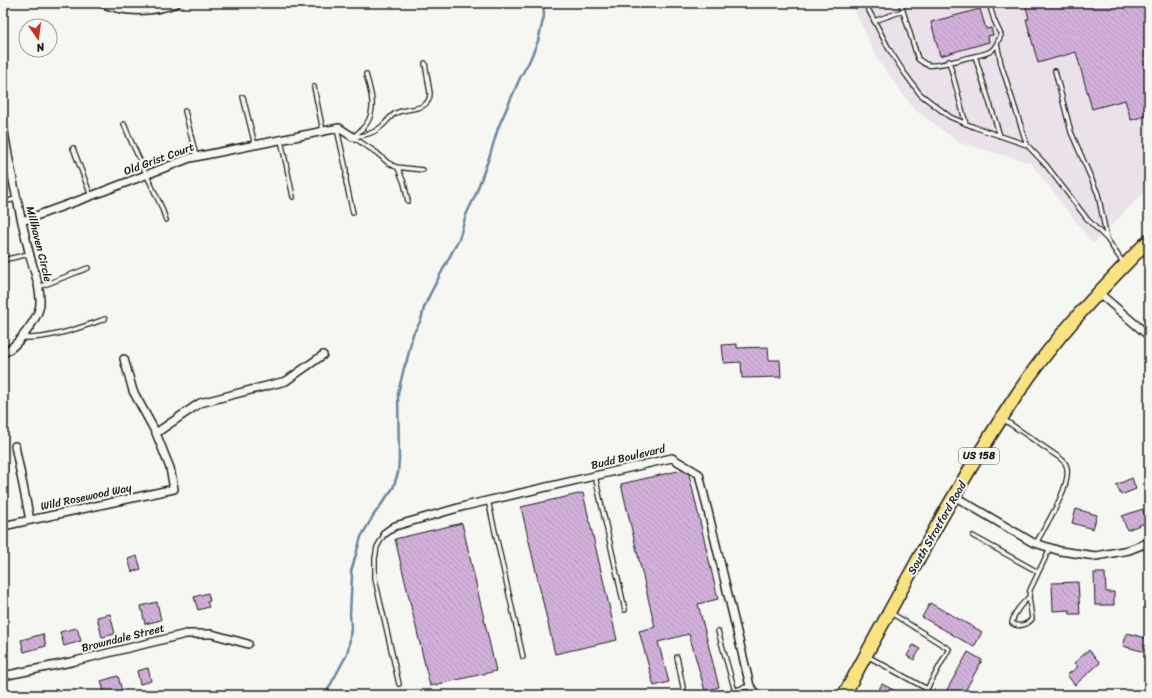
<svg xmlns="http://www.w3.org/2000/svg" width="1152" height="698" viewBox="0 0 1152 698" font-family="Sriracha,sans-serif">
	<defs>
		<pattern id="building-back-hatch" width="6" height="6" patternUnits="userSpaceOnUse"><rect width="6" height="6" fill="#d2b0db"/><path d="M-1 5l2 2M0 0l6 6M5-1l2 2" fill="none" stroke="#b497bb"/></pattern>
	</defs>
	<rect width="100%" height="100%" fill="#f6f6f2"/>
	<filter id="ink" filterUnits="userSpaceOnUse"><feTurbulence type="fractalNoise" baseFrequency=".025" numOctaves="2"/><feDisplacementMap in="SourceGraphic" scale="8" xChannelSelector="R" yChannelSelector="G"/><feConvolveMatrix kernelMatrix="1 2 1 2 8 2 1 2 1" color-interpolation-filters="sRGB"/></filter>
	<g filter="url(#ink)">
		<path fill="#ebe1eb" d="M851,3H1149V187L1093,244L1031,163L960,143L914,109L878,60Z"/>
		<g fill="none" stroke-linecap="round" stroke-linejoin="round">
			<path stroke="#6887a0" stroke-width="2.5" d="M325,695L346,656L349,646L351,627L350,614L352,576L351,572L361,537L373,516L393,488L398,473L399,459L398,393L404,368L407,360L413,334L421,320L424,308L429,296L459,239L466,215L475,196L490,155L498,128L520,78L529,62L538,41L544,16L543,3"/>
		</g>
		<path fill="url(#building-back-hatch)" stroke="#1c1c1c" d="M1025,3H1149V115L1131,120L1125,100L1092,109L1076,52L1038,63L1026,19H1029Z
			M980,9L986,29L991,28L993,35L988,36L989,42L940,56L931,22Z
			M737,344V348L768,347L769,360H780L781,377L742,378L741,362L724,363L722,345Z
			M682,470L689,474L718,599L698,604L719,687L705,691L689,634L658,642L669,682L654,686L639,631L655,627L621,484Z
			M1132,478L1136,489L1121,495L1116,485Z
			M583,493L617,640L555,654L521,507Z
			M1076,509L1097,515L1093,529L1072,523Z
			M1143,509L1148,522L1127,530L1122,516Z
			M462,523L496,671L430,686L395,539Z
			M137,556L141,569L132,572L128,559Z
			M1094,573H1105L1106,592H1114V605H1095Z
			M1078,582L1080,614H1070L1069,610L1053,611L1052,583Z
			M208,593L210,601L207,602L209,607L198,610L194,597Z
			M157,602L161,620L145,624L141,606Z
			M930,603L982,632L974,647L922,617Z
			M110,614L115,634L102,637L97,617Z
			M77,628L81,641L64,646L60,632Z
			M1127,633L1149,639V653L1123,646Z
			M43,634L46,646L24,652L21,640Z
			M913,645L920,649L914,660L907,656Z
			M1089,650L1100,663L1075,685L1067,675L1078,667L1074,663Z
			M968,652L982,660L963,695H944Z
			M148,668L151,681L140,684L137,671Z
			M118,676L122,691L105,695L101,681Z
			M882,684L903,695H876Z"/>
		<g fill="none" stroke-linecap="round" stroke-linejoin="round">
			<defs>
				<path id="service" d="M865,3L889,49L903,71L920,94L950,117L974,127L1027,145L1046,165L1088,220L1107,239
					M989,3L994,20L1001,35C994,51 992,53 975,56L1000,136
					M903,11L918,59C921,61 924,64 928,65C938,67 964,58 975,56
					M874,21L903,11L901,3
					M997,43L1001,64L1027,145
					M949,61L966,124
					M1055,71L1071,132L1098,194L1107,239L1124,264
					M314,87L323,131
					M243,97L255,145
					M185,111L196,156
					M124,124L131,141L161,206L166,220
					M337,129L346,169V182L353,213
					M353,137C364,136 374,134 382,126C387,122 390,116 396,113C408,107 430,112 430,93L425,63
					M353,137L377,153L387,162L396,167L423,170
					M354,137C358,132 364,128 367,123C377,107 370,90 366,74
					M281,140L293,197
					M73,148L91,196
					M398,168L404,183L408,201
					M3,202L16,199
					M3,260L29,254
					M39,287L88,268
					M22,338C50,339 79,328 105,319
					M1003,419L1060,458C1062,460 1064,461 1065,463C1076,479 1045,527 1036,543
					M595,476L625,610
					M488,500L523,657
					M385,533L377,547L375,559V579L399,684
					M973,536L1038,572
					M1029,597C1021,605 1014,612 1012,623C1018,628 1027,625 1032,619L1029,597L1030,590L1050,548
					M718,631L736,695
					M867,656L927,689L949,649L891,613
					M677,657L684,692L688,695
					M719,695L750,686"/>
				<path id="minor" d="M101,3C126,13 151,13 177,3
					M3,126C10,169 19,211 29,252C33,269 41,286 40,303C40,317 16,348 3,353
					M22,221L91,196L190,158L339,128L353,137
					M1099,293L1149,336
					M156,433L200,403L286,381L323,355
					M15,446L30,520
					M954,496L1032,542L1060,551L1096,556L1129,550L1149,542
					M3,526L174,489L170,468L156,433L133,391L124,359
					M385,533L395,526L465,506L672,458L699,474L750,686L757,695
					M3,676L71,662L186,634H212L248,644"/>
				<path id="primary" d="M844,695C899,595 952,492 1016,396C1053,339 1101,289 1149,240"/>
			</defs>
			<use href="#service" stroke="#1c1c1c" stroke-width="6"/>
			<use href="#minor" stroke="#1c1c1c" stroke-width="10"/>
			<use href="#primary" stroke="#1c1c1c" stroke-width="15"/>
			<use href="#service" stroke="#f6f6f2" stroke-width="3.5"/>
			<use href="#minor" stroke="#f6f6f2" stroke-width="7"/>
			<use href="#primary" stroke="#f8e281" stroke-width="12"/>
		</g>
	</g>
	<g text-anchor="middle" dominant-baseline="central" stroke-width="4" stroke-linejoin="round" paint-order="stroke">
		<rect fill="#f6f6f2" stroke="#5d5d5c" stroke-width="1" x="959" y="448" width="40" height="16" rx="3"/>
		<g font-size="10" font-weight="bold" fill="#1c1c1c">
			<text x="979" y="456">US 158</text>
		</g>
		<g font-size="11" fill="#1c1c1c" stroke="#f6f6f2">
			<text transform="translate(159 159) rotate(-20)">Old Grist Court</text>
			<text transform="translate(39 244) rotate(76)">Millhaven Circle</text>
			<text transform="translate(628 457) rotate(-13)">Budd Boulevard</text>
			<text transform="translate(86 497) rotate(-12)">Wild Rosewood Way</text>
			<text transform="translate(937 528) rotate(-60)">South Stratford Road</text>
			<text transform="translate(123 638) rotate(-14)">Browndale Street</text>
		</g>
	</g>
	<rect width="1152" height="698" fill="none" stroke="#f6f6f2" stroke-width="16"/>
	<rect x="8" y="8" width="1136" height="682" fill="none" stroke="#1c1c1c" stroke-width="1.5" filter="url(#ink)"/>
	<g transform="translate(38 38) rotate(166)"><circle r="19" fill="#f6f6f2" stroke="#9f9f9c"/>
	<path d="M0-3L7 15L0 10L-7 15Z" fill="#c8321e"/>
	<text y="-6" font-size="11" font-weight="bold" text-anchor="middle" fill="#1c1c1c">N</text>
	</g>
</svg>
